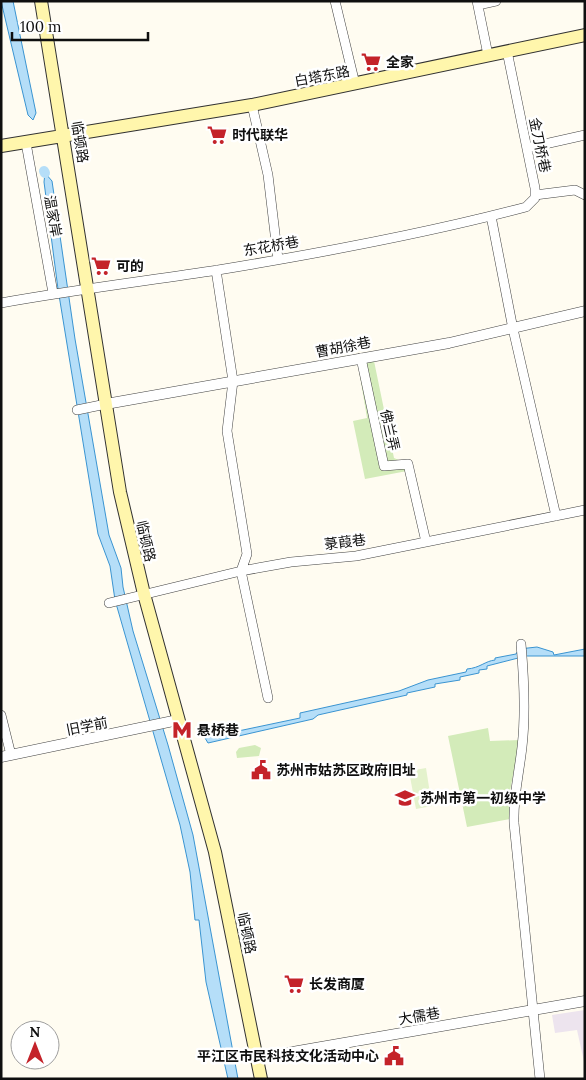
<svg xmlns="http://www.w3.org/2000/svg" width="586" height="1080" viewBox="0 0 586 1080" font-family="Lora,'Noto Sans SC',serif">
	<rect width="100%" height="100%" fill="#fffcf1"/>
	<path fill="#ede4ee" d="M585,1010V1066L577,1030L555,1033L552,1015Z"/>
	<path fill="#d3ebb9" d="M374,361L394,458L406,463L407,471L365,479L353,421L367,418L358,364Z
		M488,728L490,741L520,740L509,796L510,819L467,827L448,736Z
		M255,745L261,748L259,756L237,758L236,752L239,748Z"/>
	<path fill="#e4f2cc" d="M426,768L432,806L416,809L409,771Z"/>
	<path fill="#b5def8" stroke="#3a94d1" d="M1,1H13L36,113L33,120L28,115Z
		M45,173L52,181L75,339L109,535L121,568L123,587L133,631L168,745L193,835L238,1079H228L206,982L199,920H195L190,872L180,825L115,600L110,566L98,534L58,289L44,182Z
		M537,647L553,652L554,655L585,649V656H526L487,666V669L479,670V673L460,677V680L435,684V687L407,693V695L318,715L313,719L208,743L205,738L300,718V713L399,691L428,680L466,672L467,669C480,668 485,661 495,660V658L516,654L519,649Z"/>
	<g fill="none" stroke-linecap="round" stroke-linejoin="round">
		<path stroke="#b5def8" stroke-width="10" d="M44,171L45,173"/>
		<defs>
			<path id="minor" d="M335,1L355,84
				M477,1L488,55
				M478,5L496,1
				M252,105L268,175L278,259
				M26,143L53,293
				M527,148L585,135
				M535,195L575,190L585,195
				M491,216L513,329L556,516
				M216,270L233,381L227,431L247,554L241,571L268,698
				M1,303C73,290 146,281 218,270C321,253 425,234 526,207L535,198V188L507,51
				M361,358L384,466L408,464L426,542
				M77,410L106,404
				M109,603L241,571L291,562L356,556L585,510
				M521,644C524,678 526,713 522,747C519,774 513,797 514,823L540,1079
				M1,715L11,755"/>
			<path id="tertiary" d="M106,404L449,343L585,311
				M1,757L178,720
				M258,1058L585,1001"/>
			<path id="secondary" d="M41,1L120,492L144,594L215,852L261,1079
				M1,146L252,105L585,35"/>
		</defs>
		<use href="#minor" stroke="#424242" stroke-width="10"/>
		<use href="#tertiary" stroke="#424242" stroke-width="11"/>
		<use href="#secondary" stroke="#313131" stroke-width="14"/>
		<use href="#minor" stroke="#fff" stroke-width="9"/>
		<use href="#tertiary" stroke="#fff" stroke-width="10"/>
		<use href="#secondary" stroke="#fff6ac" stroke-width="12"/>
	</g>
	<defs>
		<symbol id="supermarket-bare" viewBox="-9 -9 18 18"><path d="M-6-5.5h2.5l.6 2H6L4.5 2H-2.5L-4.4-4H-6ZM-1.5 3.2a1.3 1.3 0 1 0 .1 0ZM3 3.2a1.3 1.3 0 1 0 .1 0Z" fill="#c4232a" stroke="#fff" stroke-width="2.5" paint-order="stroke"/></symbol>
		<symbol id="metro-bare" viewBox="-9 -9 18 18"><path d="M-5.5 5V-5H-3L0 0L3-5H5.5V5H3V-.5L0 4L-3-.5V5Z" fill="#c4232a" stroke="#fff" stroke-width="2.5" paint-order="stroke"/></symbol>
		<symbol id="civic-bare" viewBox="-9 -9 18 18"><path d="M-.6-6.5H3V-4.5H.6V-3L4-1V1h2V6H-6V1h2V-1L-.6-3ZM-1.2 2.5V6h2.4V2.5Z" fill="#c4232a" stroke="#fff" stroke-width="2.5" paint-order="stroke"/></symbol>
		<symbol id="school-bare" viewBox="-9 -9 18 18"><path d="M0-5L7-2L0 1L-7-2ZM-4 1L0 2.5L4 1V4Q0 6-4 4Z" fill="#c4232a" stroke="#fff" stroke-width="2.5" paint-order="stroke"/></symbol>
	</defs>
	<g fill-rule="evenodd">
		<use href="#supermarket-bare" x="357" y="48" width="28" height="28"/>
		<use href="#supermarket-bare" x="203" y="121" width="28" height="28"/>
		<use href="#supermarket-bare" x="87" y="252" width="28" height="28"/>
		<use href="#metro-bare" x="168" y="716" width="28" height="28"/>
		<use href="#civic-bare" x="247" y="756" width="28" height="28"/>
		<use href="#school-bare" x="391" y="784" width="28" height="28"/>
		<use href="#supermarket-bare" x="280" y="970" width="28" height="28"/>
		<use href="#civic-bare" x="380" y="1042" width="28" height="28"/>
	</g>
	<g text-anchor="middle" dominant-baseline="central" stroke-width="5" stroke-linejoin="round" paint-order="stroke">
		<g font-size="14" font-weight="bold" fill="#0f0f0f" stroke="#fff" text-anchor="start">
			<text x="386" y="62">全家</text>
			<text x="232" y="135">时代联华</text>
			<text x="116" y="266">可的</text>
			<text x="197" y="730">悬桥巷</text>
			<text x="276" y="770">苏州市姑苏区政府旧址</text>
			<text x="420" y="798">苏州市第一初级中学</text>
			<text x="309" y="984">长发商厦</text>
			<text x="379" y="1056" text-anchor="end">平江区市民科技文化活动中心</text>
		</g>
		<g font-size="14" fill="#0f0f0f" stroke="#fff">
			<text transform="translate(322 76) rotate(-11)">白塔东路</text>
			<text transform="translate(80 142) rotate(81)">临顿路</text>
			<text transform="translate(540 145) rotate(78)">金刀桥巷</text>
			<text transform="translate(53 216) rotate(80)">温家岸</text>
			<text transform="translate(271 246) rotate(-10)">东花桥巷</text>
			<text transform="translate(343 347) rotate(-11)">曹胡徐巷</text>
			<text transform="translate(390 430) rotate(77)">佛兰弄</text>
			<text transform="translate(146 541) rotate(77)">临顿路</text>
			<text transform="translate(345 542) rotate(-7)">菉葭巷</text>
			<text transform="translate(87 726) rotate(-11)">旧学前</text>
			<text transform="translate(247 933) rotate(78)">临顿路</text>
			<text transform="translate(419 1016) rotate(-10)">大儒巷</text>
		</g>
	</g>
	<rect width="586" height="1080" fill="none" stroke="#0f0f0f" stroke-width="5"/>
	<g transform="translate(35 1045)"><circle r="24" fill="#ffffff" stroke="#9f9f9f"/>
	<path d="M0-4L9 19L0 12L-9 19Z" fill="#c4232a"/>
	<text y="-8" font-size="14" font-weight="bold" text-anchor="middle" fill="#0f0f0f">N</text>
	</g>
	<path d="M12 32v8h136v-8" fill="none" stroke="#0f0f0f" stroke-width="2.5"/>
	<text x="20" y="32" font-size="15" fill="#0f0f0f" stroke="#ffffff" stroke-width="4" paint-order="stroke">100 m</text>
</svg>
